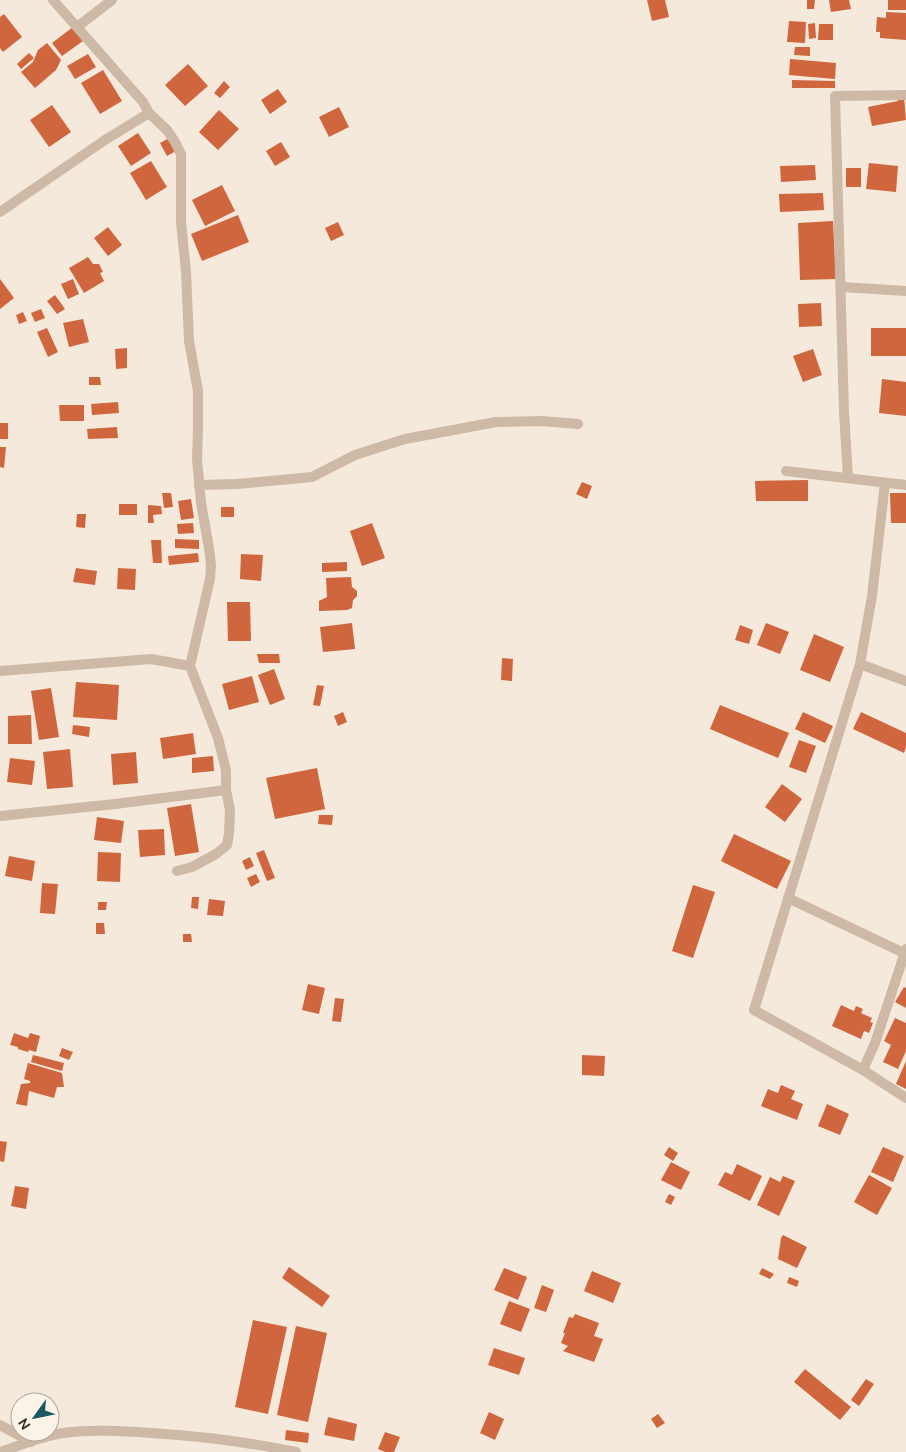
<svg xmlns="http://www.w3.org/2000/svg" width="906" height="1452" viewBox="0 0 906 1452" font-family="Ubuntu,sans-serif">
	<rect width="100%" height="100%" fill="#f4e9db"/>
	<path fill="#cf663e" d="M647,0H665L669,17L652,21Z
		M807,0H815L814,9H807Z
		M829,0H849L851,9L831,12Z
		M888,0H906V10H888Z
		M886,12L906,13V40L880,38V32H876L877,17L886,18Z
		M4,14L22,37L3,52L0,48V17Z
		M789,21L806,22L805,43L787,42Z
		M815,23L816,38L809,39L808,24Z
		M819,24H833V40H818Z
		M73,27L83,41L62,56L52,43Z
		M47,43L61,60L56,70L35,88L21,72L33,62L38,50Z
		M795,47H810V56L794,55Z
		M29,53L34,58L21,69L17,64Z
		M88,54L96,67L75,79L67,66Z
		M790,59L836,63L835,79L789,75Z
		M188,64L208,86L185,106L165,85Z
		M103,70L122,101L100,114L81,83Z
		M792,80L835,81V88H792Z
		M224,81L230,87L220,98L214,93Z
		M278,89L287,102L270,114L261,100Z
		M904,96L906,120L872,126L868,107L898,101L897,97Z
		M52,105L71,132L49,147L30,120Z
		M339,107L349,127L329,137L319,117Z
		M219,110L239,129L218,150L199,132Z
		M138,133L151,153L131,166L118,146Z
		M169,138L176,151L167,156L160,143Z
		M281,142L290,157L275,166L266,151Z
		M151,161L167,187L146,200L130,173Z
		M869,163L898,166L896,192L866,189Z
		M815,165L816,180L781,182L780,166Z
		M846,168H861V187H846Z
		M222,185L235,211L205,226L192,200Z
		M823,193L824,210L780,212L779,194Z
		M238,215L249,242L202,261L191,234Z
		M833,221L836,279L800,280L798,223Z
		M338,222L344,235L331,241L325,228Z
		M108,227L122,245L108,256L94,238Z
		M88,257L93,264H99L103,272L100,273L104,281L84,293L69,268Z
		M0,279L14,298L0,309Z
		M73,279L79,294L68,299L61,284Z
		M55,295L65,309L57,314L47,301Z
		M821,303L822,326L799,327L798,304Z
		M41,309L45,318L35,322L31,313Z
		M23,312L27,321L19,324L16,315Z
		M83,319L89,342L69,347L63,323Z
		M47,328L58,352L48,357L37,332Z
		M871,328H906V356H871Z
		M127,348V368L116,369L115,349Z
		M813,349L822,375L803,382L793,356Z
		M89,377H100L101,385H89Z
		M882,379L906,382V416L879,413Z
		M118,402L119,413L92,415L91,404Z
		M59,405H84V421H60Z
		M0,423H8V439H0Z
		M117,427L118,438L88,439L87,429Z
		M0,447H6L4,468L0,467Z
		M808,480V501H756L755,481Z
		M582,482L592,486L587,499L576,494Z
		M162,493H171L173,507L164,508Z
		M890,493H906V523H891Z
		M191,499L194,518L181,520L178,501Z
		M119,504H137V515H119Z
		M148,505L161,506L162,514L153,515L154,523H148Z
		M221,507H234V517H221Z
		M77,514H86L85,528L76,527Z
		M193,523L194,533L178,534L177,524Z
		M372,523L385,558L362,566L350,531Z
		M175,539L199,540V549L175,548Z
		M151,540H161L162,563H153Z
		M198,553L199,562L169,565L168,556Z
		M241,554L263,555L261,581L240,579Z
		M347,562V571L322,572V563Z
		M76,568L97,571L95,585L73,582Z
		M118,568L136,569L135,590L117,589Z
		M351,577L352,587L357,591V596L353,600L352,608L347,610L319,611V601L327,597L326,578Z
		M227,602H250L251,641H228Z
		M352,623L355,649L323,652L320,627Z
		M766,623L789,632L780,654L757,645Z
		M740,625L753,630L749,644L735,640Z
		M814,634L844,647L830,682L800,670Z
		M257,654H279L280,663H259Z
		M502,658L513,659L512,681L501,680Z
		M274,669L285,699L270,705L258,675Z
		M252,676L259,702L229,710L222,684Z
		M76,682L119,685L117,720L73,717Z
		M317,685L324,686L320,706L313,705Z
		M51,688L59,737L39,740L31,691Z
		M720,705L789,733L778,758L710,729Z
		M343,712L347,722L338,726L334,716Z
		M803,712L833,726L825,743L795,729Z
		M861,712L906,733V747L904,753L853,729Z
		M31,715L32,744H8V716Z
		M73,725L90,727L89,737L72,734Z
		M193,733L196,754L163,759L160,738Z
		M799,740L816,746L806,773L789,767Z
		M70,749L73,787L47,789L43,752Z
		M136,752L138,783L113,785L111,754Z
		M213,756L214,771L192,773V758Z
		M10,758L35,761L32,785L7,782Z
		M317,768L325,809L275,819L266,778Z
		M782,784L802,799L785,822L765,807Z
		M191,804L199,852L175,856L167,808Z
		M319,815H333L332,825L318,824Z
		M97,817L124,821L121,843L94,840Z
		M164,829L165,855L140,857L138,830Z
		M734,834L791,861L777,889L721,861Z
		M264,850L275,878L267,881L256,853Z
		M98,852L121,853L120,882L97,881Z
		M9,856L35,861L32,881L5,876Z
		M250,857L254,866L246,870L242,861Z
		M256,874L260,882L251,887L247,878Z
		M42,883L58,884L55,914L40,913Z
		M693,885L715,892L693,958L672,951Z
		M192,897H199L198,909L191,908Z
		M209,899L225,901L223,916L207,915Z
		M98,902H107L106,910H98Z
		M96,923H104L105,934H96Z
		M183,934H191L192,942H183Z
		M308,984L325,988L319,1014L302,1010Z
		M904,987L906,988V1008L895,1002Z
		M335,998L344,999L341,1022L332,1021Z
		M841,1005L854,1011L856,1006L863,1009L861,1013L872,1018L870,1022L873,1023L869,1033L864,1031L861,1039L832,1026Z
		M895,1018L906,1023V1051L898,1069L883,1062L891,1045L884,1041Z
		M14,1033L28,1038L30,1033L40,1036L36,1052L29,1050L28,1052L18,1049V1047L10,1045Z
		M62,1048L73,1052L69,1060L59,1056Z
		M33,1055L64,1063L62,1071L31,1062Z
		M582,1055L605,1056L604,1076L582,1075Z
		M906,1061V1089L896,1084Z
		M28,1063L62,1073L64,1087H57L54,1098L29,1091L27,1106L16,1104L21,1084L30,1083V1081L24,1079Z
		M781,1085L795,1091L791,1099L803,1104L797,1120L761,1106L768,1089L778,1093Z
		M827,1104L849,1114L840,1135L818,1126Z
		M0,1141L7,1142L4,1162L0,1161Z
		M669,1147L678,1153L673,1161L664,1155Z
		M883,1147L904,1156L893,1182L871,1172Z
		M671,1162L690,1172L681,1190L661,1180Z
		M737,1164L762,1176L750,1201L718,1185L725,1172L732,1175Z
		M869,1175L892,1188L877,1215L854,1202Z
		M783,1176L795,1181L779,1216L757,1205L770,1177L780,1182Z
		M15,1186L29,1188L26,1209L11,1206Z
		M669,1194L675,1197L671,1205L665,1202Z
		M783,1235L807,1247L797,1268L778,1259L781,1238Z
		M289,1267L330,1296L322,1307L282,1278Z
		M504,1268L527,1277L518,1300L494,1290Z
		M762,1268L774,1274L770,1279L759,1274Z
		M592,1271L621,1283L613,1303L584,1291Z
		M789,1277L799,1281L797,1287L787,1283Z
		M542,1285L554,1290L546,1312L534,1308Z
		M509,1301L530,1309L521,1332L500,1324Z
		M575,1314L599,1323L594,1336L603,1339L594,1362L563,1351L568,1346L561,1343L565,1333H563L569,1317L573,1318Z
		M253,1320L287,1327L268,1414L235,1407Z
		M296,1326L327,1333L308,1422L277,1415Z
		M494,1348L525,1358L519,1375L488,1365Z
		M805,1369L851,1407L840,1420L794,1382Z
		M866,1379L874,1384L859,1406L851,1400Z
		M489,1412L504,1419L495,1440L480,1433Z
		M658,1414L665,1423L657,1428L651,1419Z
		M328,1417L357,1424L354,1441L324,1435Z
		M286,1430L309,1433L308,1443L285,1440Z
		M385,1432L400,1437L394,1452H385L378,1449Z"/>
	<g fill="none" stroke-linecap="round" stroke-linejoin="round">
		<path stroke="#cdb9a6" stroke-width="10" d="M53,0L143,102L149,113L167,130L175,142L181,154V222L186,272L189,341L198,391V430L197,459L201,503L209,548L211,565L210,579L190,666L218,738L226,770V790L230,810L229,834L227,845L216,854L192,867L177,871
			M77,27L112,0
			M0,212L105,140L149,113
			M842,287L906,291
			M786,471L906,485
			M848,478L844,412L835,96L906,95
			M885,483L872,596L860,664L754,1010L863,1070L906,1098
			M199,485L237,484L312,477L355,455L405,439L496,422L542,421L578,424
			M860,664L906,681
			M0,671L151,659L190,666
			M0,816L115,804L226,790
			M788,898L906,954
			M863,1070L875,1043L906,949
			M0,1425L31,1442
			M1,1452C21,1445 42,1436 63,1433C92,1429 122,1431 151,1433C200,1436 248,1442 296,1452"/>
	</g>
	<g transform="translate(35 1417) rotate(237)"><circle r="24" fill="#fbf3e8" stroke="#ada49b"/>
	<path d="M0-4L9 19L0 12L-9 19Z" fill="#1a575e"/>
	<text y="-8" font-size="14" font-weight="bold" text-anchor="middle" fill="#392d28">N</text>
	</g>
</svg>
